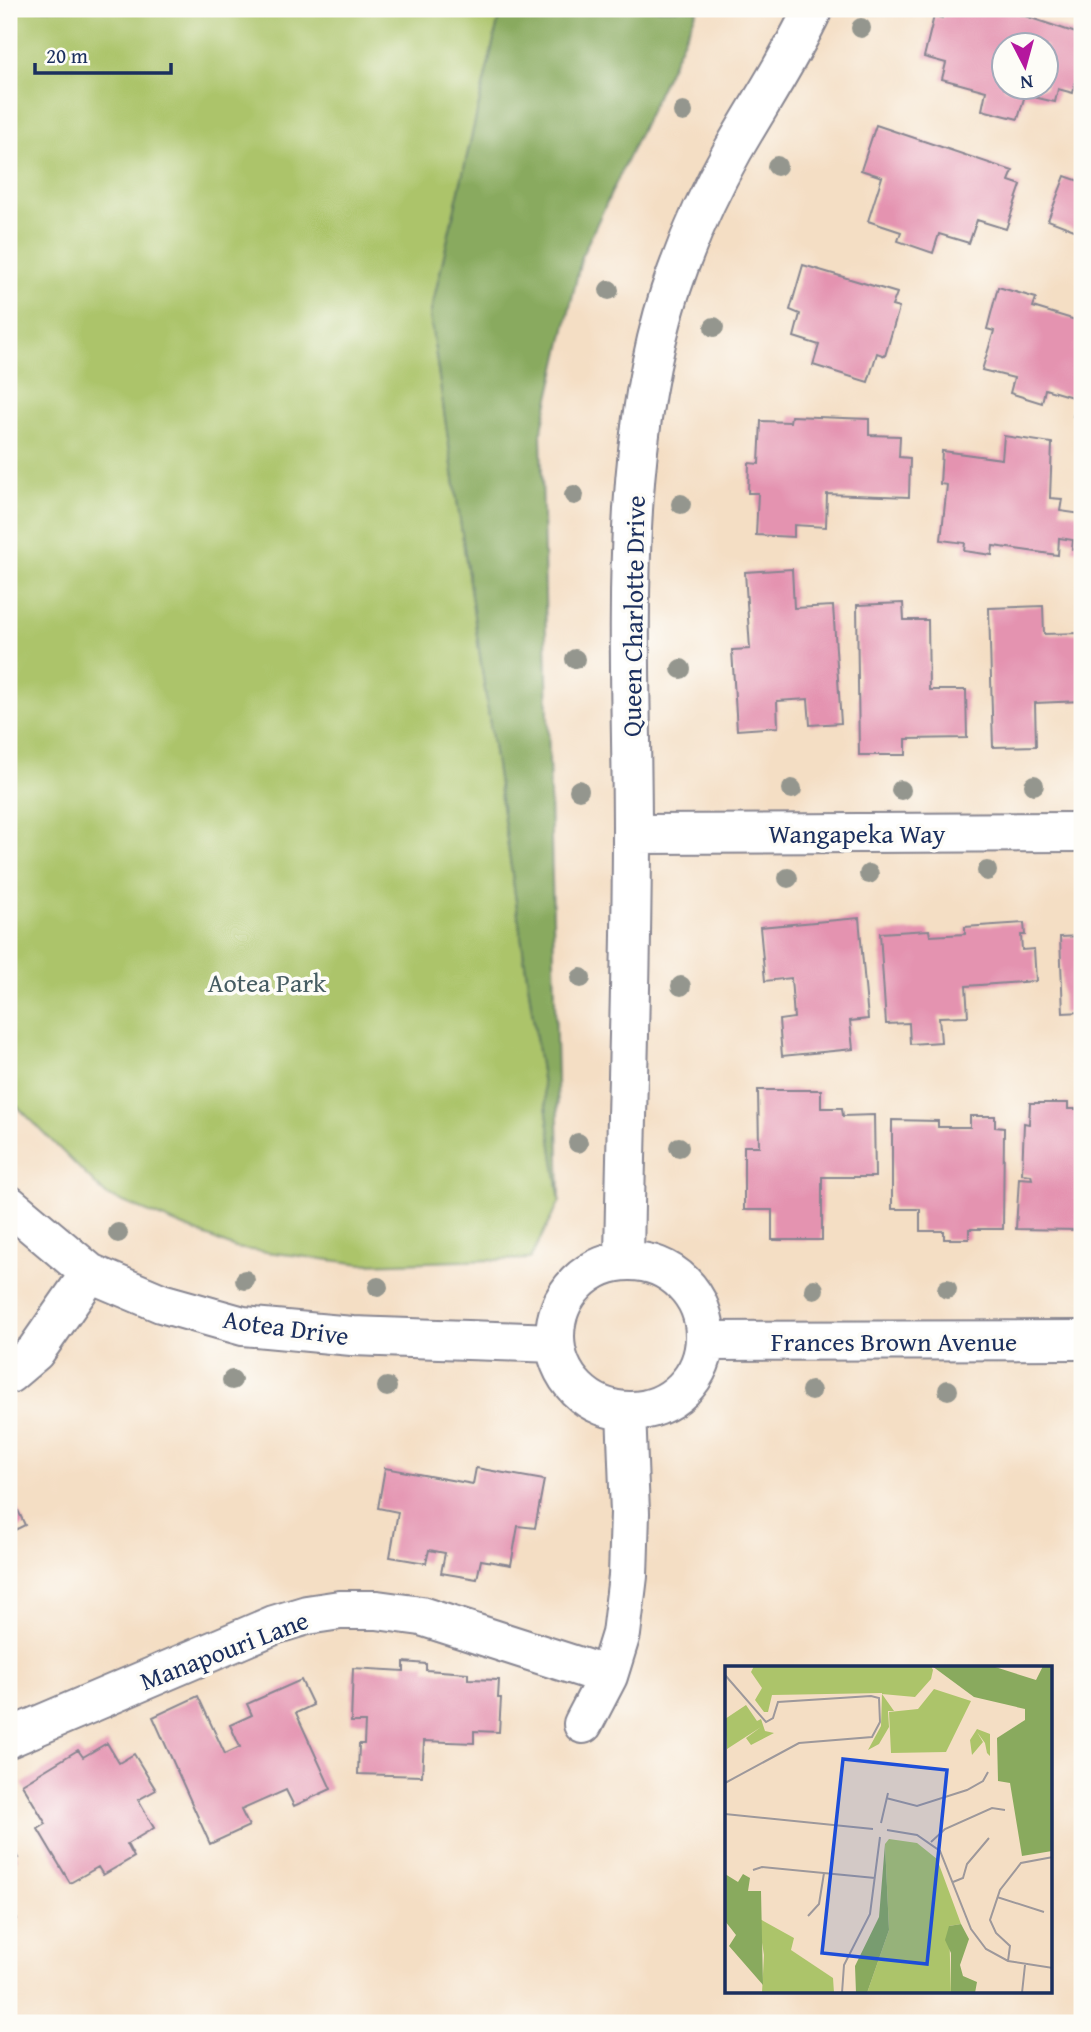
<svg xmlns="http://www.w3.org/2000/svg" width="1091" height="2032" viewBox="0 0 1091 2032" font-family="'Gentium Book Plus',serif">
	<rect width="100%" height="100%" fill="#fdfcf7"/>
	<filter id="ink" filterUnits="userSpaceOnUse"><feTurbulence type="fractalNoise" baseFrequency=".0143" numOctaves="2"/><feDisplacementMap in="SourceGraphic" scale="14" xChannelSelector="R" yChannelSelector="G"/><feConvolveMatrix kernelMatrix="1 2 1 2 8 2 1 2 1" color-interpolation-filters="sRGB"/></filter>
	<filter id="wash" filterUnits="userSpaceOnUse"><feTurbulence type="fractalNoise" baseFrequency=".00686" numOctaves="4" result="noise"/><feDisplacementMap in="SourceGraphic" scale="28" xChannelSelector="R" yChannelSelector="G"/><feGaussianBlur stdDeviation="1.57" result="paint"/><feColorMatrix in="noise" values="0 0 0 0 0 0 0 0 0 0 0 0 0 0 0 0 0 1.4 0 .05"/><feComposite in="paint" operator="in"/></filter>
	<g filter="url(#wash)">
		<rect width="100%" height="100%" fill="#f4dec4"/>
		<path fill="#acc46a" stroke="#647a64" stroke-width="2" d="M9,9H501L430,316L560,1201L530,1259L362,1264L235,1248L106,1195L9,1098Z"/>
		<path fill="#89aa5e" stroke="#526c5e" stroke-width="2" d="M501,9H698L582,255L541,433L560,1201L430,316Z"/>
		<g id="blocks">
			<path fill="#e493b0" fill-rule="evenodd" d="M944,9H1004L1082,35V56L1073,93L1058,89L1055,102L1025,95L1018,119L982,110L986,91L942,79L946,63L924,57L934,16L942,18ZM1004,46H1046V88H1004Z
				M876,125L1013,171L1009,181L1021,185L1006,229L977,220L969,243L939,234L933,253L898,241L901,232L868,221L882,177L861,170Z
				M1082,172V233L1048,220L1065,176L1079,181Z
				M803,265L897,293L892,306L899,308L885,356L877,353L868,382L813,365L819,345L794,337L800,314L790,310Z
				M998,287L1036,298L1033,307L1082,322V419L1073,416L1079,399L1045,389L1042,403L1010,393L1014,378L982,370L994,331L987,329Z
				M791,416L869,419V435L900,436L899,457L910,458L909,497L827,494L826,527L794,525V537L756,535L758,493H748L749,463L759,464L761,421L790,422Z
				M1004,436L1052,443L1050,498L1062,499L1060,511L1082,514V551L1072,549L1073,540L1059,538L1058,555L993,546L992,555L964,551L965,543L941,540L947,485L940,484L942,451L1002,459Z
				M792,569L794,608L833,606L841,723L810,725L808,699L777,701L778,727L737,730L732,650L750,649L745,572Z
				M903,603L904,620H928L929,690H966L967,738L906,739V755H859L857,605Z
				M1043,606L1044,634L1082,633V701L1035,703L1036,746L993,747L989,608Z
				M859,918L868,1019L850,1021L853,1049L782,1056L779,1020L794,1018L791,978L765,981L760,927Z
				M1024,923L1025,935H1021L1022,950L1034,949L1036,981L966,986L968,1016L939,1017L941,1042L910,1044L909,1023L886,1024L880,933L929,930L930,936L965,934V927Z
				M1082,936V1012L1063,1013L1060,937Z
				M758,1090H821V1108H842L843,1116L874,1115L875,1177H822V1240H772V1210H744V1146H759Z
				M1030,1103H1068V1109H1082V1220L1080,1230L1016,1229L1019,1178L1032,1179L1031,1175L1022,1174L1024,1123L1029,1124Z
				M970,1116H995V1127L1004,1128L1003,1229H969V1239H944V1231H920V1209H892V1120L938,1121V1127H970Z
				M385,1468L473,1484L476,1468L544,1480L535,1528L518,1526L511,1565L481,1560L477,1579L441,1573L445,1553L429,1550L426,1563L390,1557L398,1512L378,1508Z
				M14,1502L25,1525L9,1533V1505Z
				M404,1662L426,1664V1670L468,1673V1679L499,1680L498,1698H501L499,1732L474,1731V1743L424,1741L422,1776L358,1774L359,1744H364L365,1722H351L353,1668L404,1671Z
				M301,1680L313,1705L296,1713L331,1789L294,1806L286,1790L241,1810L249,1826L210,1844L153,1717L198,1696L225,1754L240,1747L230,1725L252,1715L247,1704Z
				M107,1743L119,1763L134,1754L156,1790L138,1800L154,1828L127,1844L134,1857L103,1875L98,1867L70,1883L38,1829L46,1824L22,1784L78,1750L83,1757Z
				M9,1842L18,1858L9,1863Z
				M9,1906L16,1919L9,1924Z"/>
		</g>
	</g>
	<g filter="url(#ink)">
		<use href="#blocks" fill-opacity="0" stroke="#888691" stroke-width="2"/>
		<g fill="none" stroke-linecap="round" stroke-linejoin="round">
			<defs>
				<path id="minor" d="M632,834L1082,832
					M9,1205L90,1273L161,1303L243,1326L352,1336L555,1343
					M624,1261C626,1118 632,976 632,833C632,657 616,461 670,292C686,244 708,194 733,150C760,103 790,58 813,9
					M555 1336a75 75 0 1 1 150 0a75 75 0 1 1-150 0Z
					M705,1341L1082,1340
					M9,1374L35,1352L90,1273
					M583,1724L608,1676L621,1634L628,1576L630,1513L626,1411
					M9,1738L274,1625L307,1615L340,1610H377L421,1616L608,1676"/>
			</defs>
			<use href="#minor" stroke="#888691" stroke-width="42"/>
			<use href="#minor" stroke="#fff" stroke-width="38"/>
		</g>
		<g fill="#94968e">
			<circle cx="861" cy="28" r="10"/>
			<circle cx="683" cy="112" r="10"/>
			<circle cx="777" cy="166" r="10"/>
			<circle cx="609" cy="290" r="10"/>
			<circle cx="714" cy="327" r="10"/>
			<circle cx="574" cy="495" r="10"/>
			<circle cx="681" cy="504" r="10"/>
			<circle cx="575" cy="659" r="10"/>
			<circle cx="681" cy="669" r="10"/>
			<circle cx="1034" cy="785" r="10"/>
			<circle cx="792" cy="789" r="10"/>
			<circle cx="579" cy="790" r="10"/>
			<circle cx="901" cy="790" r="10"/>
			<circle cx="987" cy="871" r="10"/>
			<circle cx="869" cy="874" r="10"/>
			<circle cx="788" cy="878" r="10"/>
			<circle cx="581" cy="978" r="10"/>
			<circle cx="681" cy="986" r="10"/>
			<circle cx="578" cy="1143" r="10"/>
			<circle cx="679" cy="1147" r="10"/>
			<circle cx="118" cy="1233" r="10"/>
			<circle cx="245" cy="1280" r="10"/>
			<circle cx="378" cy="1287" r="10"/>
			<circle cx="814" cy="1289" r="10"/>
			<circle cx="947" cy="1289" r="10"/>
			<circle cx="232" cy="1380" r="10"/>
			<circle cx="387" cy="1387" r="10"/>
			<circle cx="948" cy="1390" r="10"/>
			<circle cx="811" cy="1391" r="10"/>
		</g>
	</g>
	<g text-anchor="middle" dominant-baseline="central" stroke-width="7" stroke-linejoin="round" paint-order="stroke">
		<g font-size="26" fill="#1b2f5e" stroke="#fdfcf7">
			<text transform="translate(633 616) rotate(-89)">Queen Charlotte Drive</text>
			<text x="857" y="833">Wangapeka Way</text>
			<text transform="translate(286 1327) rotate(8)">Aotea Drive</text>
			<text x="894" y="1341">Frances Brown Avenue</text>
			<text transform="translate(224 1650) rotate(-21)">Manapouri Lane</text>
		</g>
		<g font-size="26" fill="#465c62" stroke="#fdfcf7">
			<text x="267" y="982">Aotea Park</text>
		</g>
	</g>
	<g transform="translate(725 1666)">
		<rect width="327" height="327" fill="#f4dec4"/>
		<path d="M29,0H206L208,4L206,13L190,31L157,28L169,45H163L164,61L154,78L143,84L156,60L157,27L47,29L43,46H39L30,34L37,22L26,6ZM209,23L246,35L221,86L166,87L164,46L193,43ZM21,39L32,55L36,53L40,65L49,67L26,79L21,72L36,61L2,83L0,53ZM252,63L265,68V90L262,87L260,77L252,66L258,76L247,89L245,74ZM164,173L192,177L212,193L236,258L224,260L226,327H142L164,264L160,178ZM33,252L69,272L66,284L108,312L109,327H37L39,289Z" fill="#acc46a"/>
		<path d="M207,0H267L311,14L318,0H327V185L297,190L285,117L273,115L272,72L300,54V43L249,31ZM160,178L164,264L142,327H131L130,300L154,251ZM0,208L13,216L18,208L25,212L23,225H36L38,319L4,280L11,269L0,255ZM236,258L244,273L235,299L238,310L252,316L250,327H226V287L220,274L224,260Z" fill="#89aa5e"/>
		<path fill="none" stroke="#9d989b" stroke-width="2" d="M0,9L41,56L48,52L53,36L146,30L154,32L155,56L147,71L74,77L0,117M161,132L192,140L242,124L258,115L263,106M0,148L148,163M156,157L163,127M162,164L192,169L215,185L246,263L261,283L283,295L328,302M206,176L220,163L267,142L280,144M28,204L37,201L150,212M228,216L238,212L242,198L264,172M272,231L319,246M83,250L94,238L99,207M283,295L285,280L271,267L265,254L275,224L296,197L328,191M117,327L119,299L145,248L155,171M297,327L300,299"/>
		<path fill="#1d4ed8" fill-opacity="0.15" stroke="#1d4ed8" stroke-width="3.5" d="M118,93L222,104L202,298L97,287Z"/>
		<rect width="327" height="327" fill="none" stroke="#1b2f5e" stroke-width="3.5"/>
	</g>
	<rect width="1091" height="2032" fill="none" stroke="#fdfcf7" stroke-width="35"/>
	<g transform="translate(1025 66) rotate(174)"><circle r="33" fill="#fdfcf7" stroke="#a3aaba" stroke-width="2"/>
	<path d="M0-5L12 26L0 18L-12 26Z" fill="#b5179e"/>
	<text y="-10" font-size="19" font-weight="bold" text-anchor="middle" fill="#1b2f5e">N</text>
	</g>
	<path d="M35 63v10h136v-10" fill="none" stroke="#1b2f5e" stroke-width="3.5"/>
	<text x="46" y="63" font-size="21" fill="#1b2f5e" stroke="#fdfcf7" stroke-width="5" paint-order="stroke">20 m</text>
</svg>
